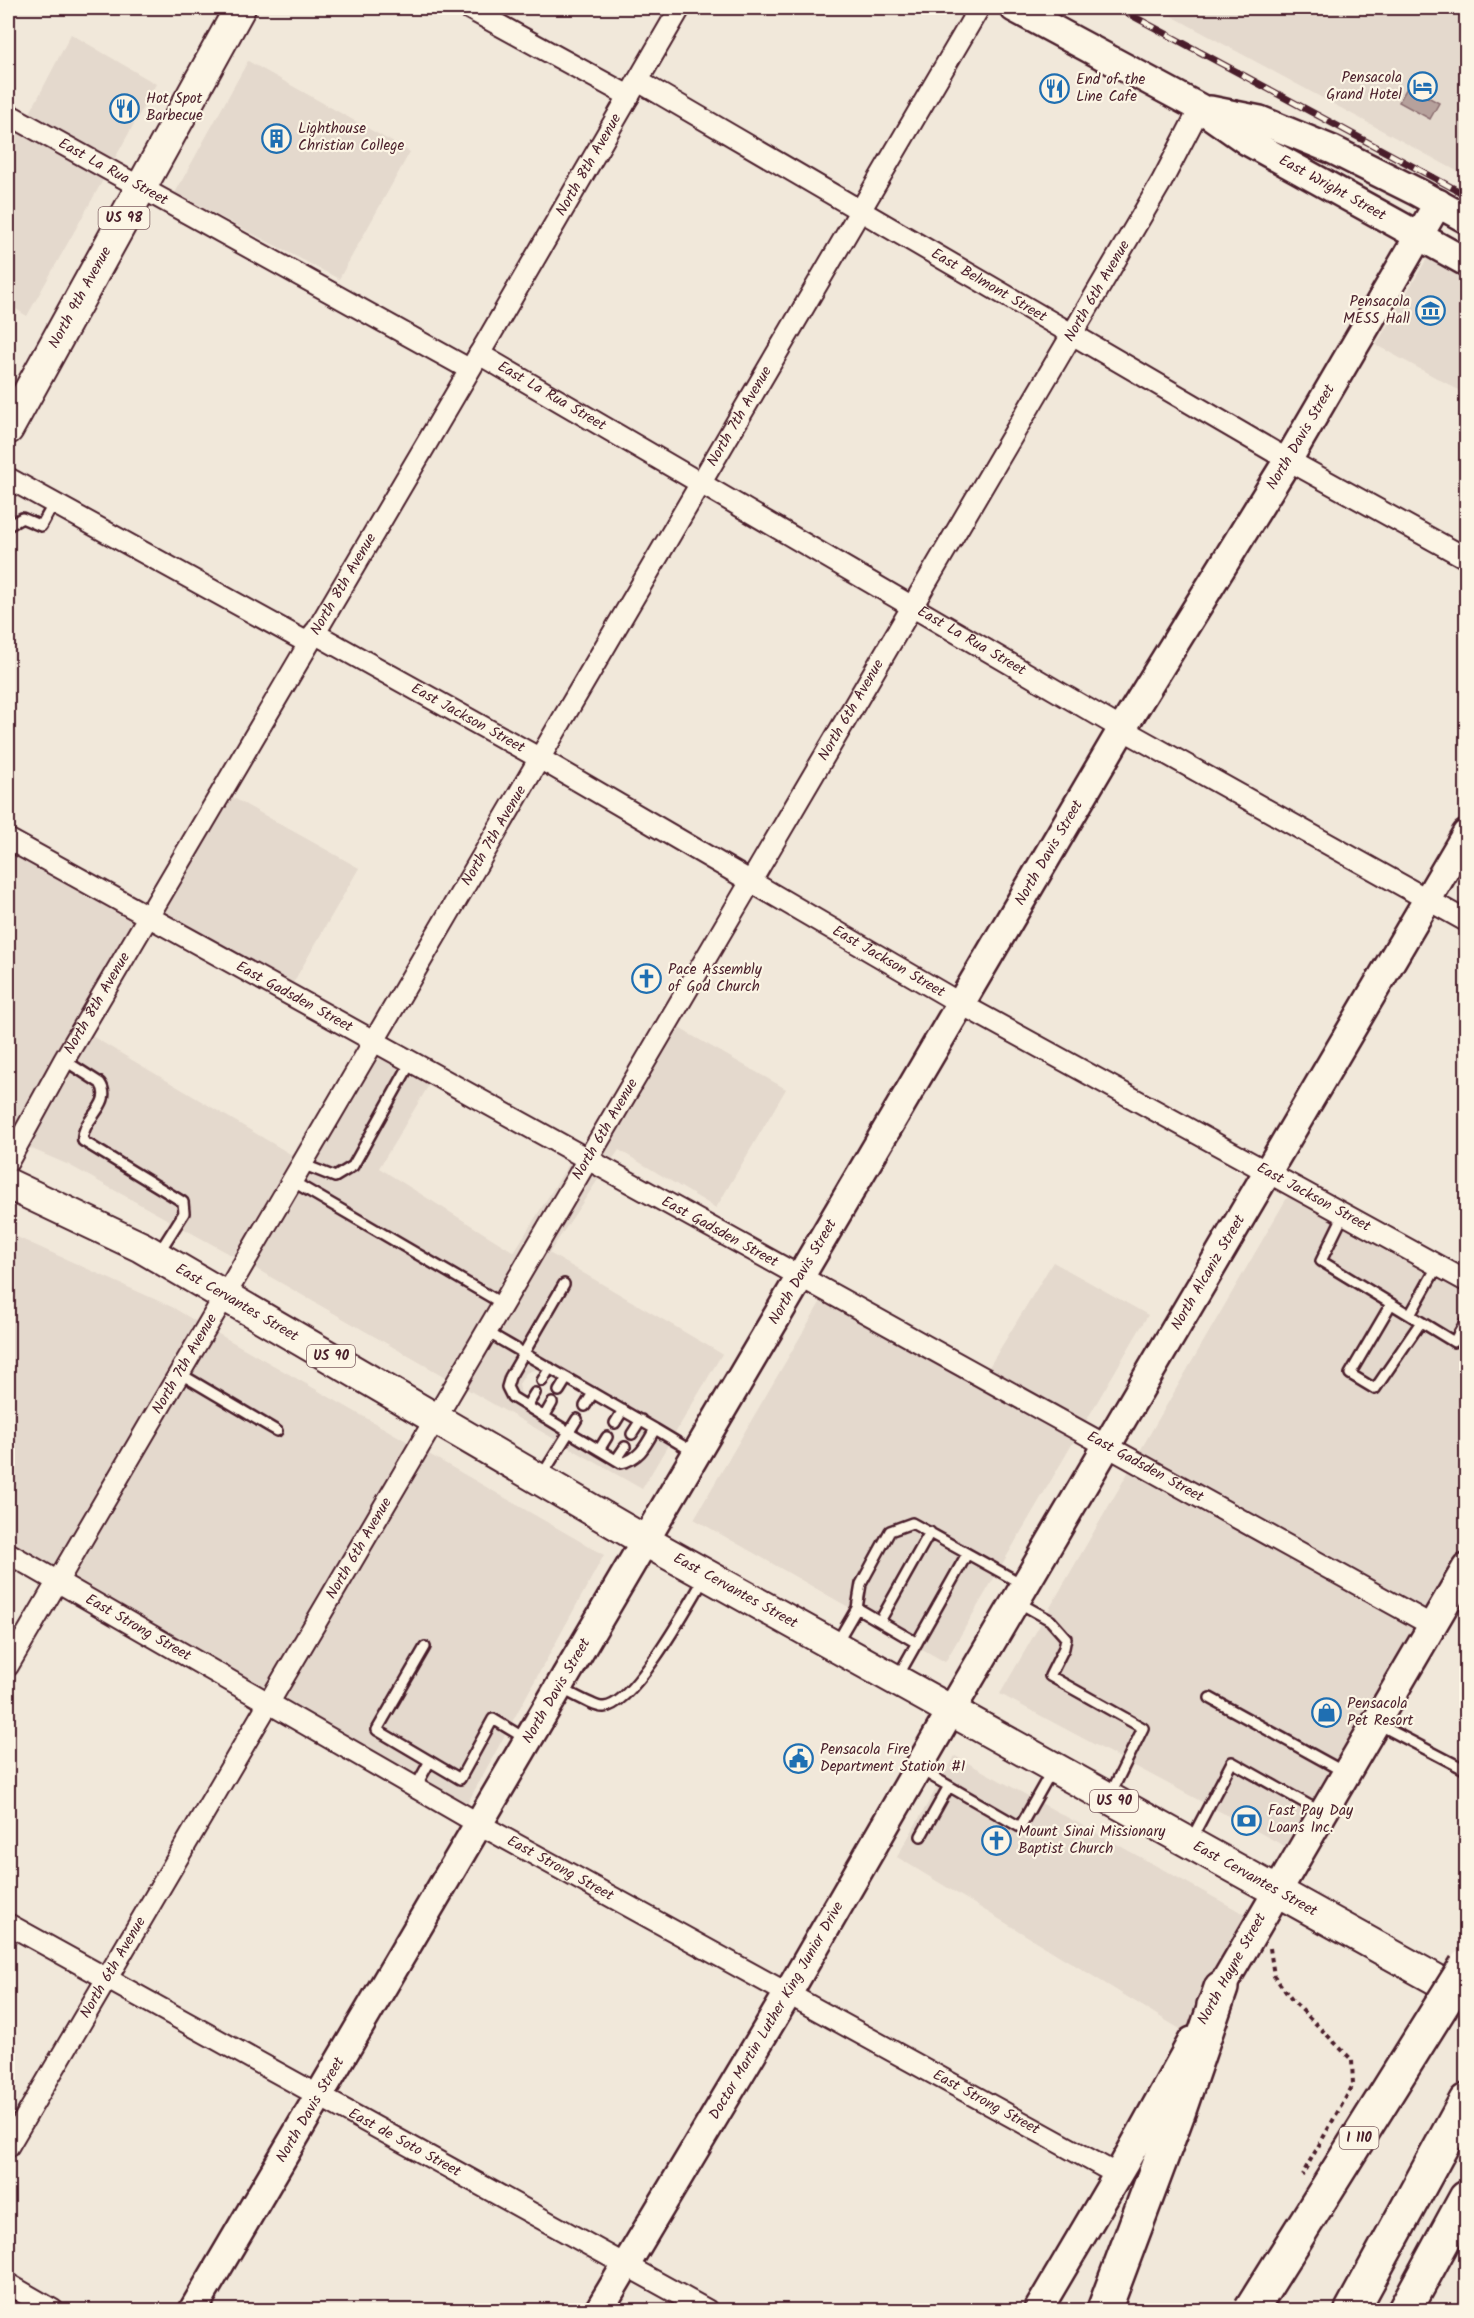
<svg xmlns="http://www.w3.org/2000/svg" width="1474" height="2318" viewBox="0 0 1474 2318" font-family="Kalam,sans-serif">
	<rect width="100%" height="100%" fill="#f1e8da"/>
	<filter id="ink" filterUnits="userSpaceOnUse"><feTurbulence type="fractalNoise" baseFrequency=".0167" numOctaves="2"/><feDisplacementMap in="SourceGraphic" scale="12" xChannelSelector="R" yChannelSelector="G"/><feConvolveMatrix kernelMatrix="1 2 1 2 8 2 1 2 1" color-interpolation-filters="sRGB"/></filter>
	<g filter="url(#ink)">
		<path fill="#e4d9cd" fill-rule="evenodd" d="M1157,8H1466V176Z
			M71,34L156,84L114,160L30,113Z
			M248,61L410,152L339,279L175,193Z
			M8,127L103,180L27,316L8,304Z
			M1429,255L1466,275V394L1376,345Z
			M230,796L359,868L293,983L163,911Z
			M8,852L133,922L8,1136Z
			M677,1027L786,1089L716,1208L619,1150L612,1160L602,1154Z
			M90,1035L292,1155L359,1046L235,1257L69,1165L25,1146Z
			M377,1056L429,1085L379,1168L514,1252L570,1162L573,1164L447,1378L253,1267Z
			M590,1174L599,1178L549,1253L722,1354L642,1489L465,1388ZM539,1368L639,1427L641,1439L634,1451L621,1455L521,1396L519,1384L526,1373Z
			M1288,1196L1466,1294V1548L1430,1611L1140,1451Z
			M8,1233L172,1307L197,1322L54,1567L8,1540Z
			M1053,1262L1148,1315L1086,1421L989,1367Z
			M821,1301L1074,1441L945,1662L694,1519Z
			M215,1332L410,1443L265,1688L72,1577Z
			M427,1453L604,1555L467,1804L283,1698Z
			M1129,1471L1418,1631L1290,1849L1000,1694Z
			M955,1756L1250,1917L1185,2032L897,1857Z"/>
		<path fill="#b6a19c" stroke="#8b6d6f" stroke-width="1.5" d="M1408,86L1439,103L1430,119L1399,102Z"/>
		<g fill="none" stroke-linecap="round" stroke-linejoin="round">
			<defs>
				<path id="lane" d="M8,526L22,518L41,526L54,503
					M64,1060L100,1083C115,1105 80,1119 83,1141L183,1202L184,1213L158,1254
					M302,1164L335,1177L353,1166L411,1062
					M292,1181L503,1304
					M1344,1214L1321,1261L1454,1342L1466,1321
					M564,1284L510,1377L507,1387L512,1397L569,1432L577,1419
					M1391,1304L1350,1374L1375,1389L1421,1322
					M1410,1315L1438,1265
					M487,1332L655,1429
					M179,1373L277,1431
					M542,1381L550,1368
					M559,1391L567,1378
					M527,1406L535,1393
					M585,1406L593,1393
					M544,1417L552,1403
					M615,1423L623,1410
					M632,1434L641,1420
					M599,1450L607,1437
					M616,1460L625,1447
					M541,1477L569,1432L621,1463C640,1459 646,1445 655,1429L695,1453
					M1016,1601L1050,1620L1066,1638L1064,1648L1050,1676L1143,1728L1111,1793
					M857,1608L917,1643
					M880,1621L930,1532
					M836,1644L857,1608L861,1584L890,1531L912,1523L1024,1585
					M425,1647L377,1730L460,1779L493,1719L526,1739
					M897,1678L967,1554
					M562,1689C571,1693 596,1708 604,1707C633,1706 690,1603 705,1577
					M1210,1698L1344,1772
					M1378,1724L1466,1770
					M921,1770L1020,1827L1051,1772
					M415,1788L430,1761
					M921,1836L949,1786
					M1192,1838L1232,1762L1321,1812"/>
				<g id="street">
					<path d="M468,8L629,96"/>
					<path id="s1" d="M638,81L1288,460L1466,558"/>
					<path id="s2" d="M8,114L469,369"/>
					<path id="s3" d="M479,354L1122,729L1466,921"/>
					<path d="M8,478L308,643"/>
					<path id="s4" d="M314,633L539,758L961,1004L1466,1281"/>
					<path id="s5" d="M8,839L1433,1626"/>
					<path id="s6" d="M8,1162L64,1060L488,339L680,8"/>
					<path id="s7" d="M8,1553L479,1824L1118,2175"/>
					<path id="s8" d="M8,1666L979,8"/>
					<path id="s9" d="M8,1924L707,2310"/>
					<path id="s10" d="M8,2147L1162,181L1200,108"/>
					<path d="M8,2284L53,2310"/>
				</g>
				<g id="secondary">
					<path id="s11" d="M1014,8L1200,108L1247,141L1466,262"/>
					<path d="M1210,110L1260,120L1333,150L1417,192L1466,219"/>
					<path d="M1211,2005L1466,1568"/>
					<path id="s12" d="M193,2310L1122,729L1288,460L1438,203"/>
					<path id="s13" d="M599,2310L787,1995L951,1711L1466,834"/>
					<path d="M1038,2310L1124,2164L1192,2041"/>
				</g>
				<g id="primary">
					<path id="s14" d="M8,429L240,8"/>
					<path id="s15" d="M8,1184L141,1247L647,1542L1466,1996"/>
				</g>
				<path id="highway" d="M1104,2310L1179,2110L1221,1988
					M1352,2310L1466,2101
					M1405,2310L1466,2198"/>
			</defs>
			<use href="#lane" stroke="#4a1f2b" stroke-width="14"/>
			<use href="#street" stroke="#4a1f2b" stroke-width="24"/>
			<use href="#secondary" stroke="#4a1f2b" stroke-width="32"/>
			<use href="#primary" stroke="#4a1f2b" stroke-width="34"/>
			<use href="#highway" stroke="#4a1f2b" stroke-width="38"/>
			<path stroke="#4a1f2b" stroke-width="4" stroke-dasharray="4.5 4.5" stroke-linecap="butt" d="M1270,1948L1274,1976L1292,2000L1352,2060L1353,2085L1302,2175"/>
			<use href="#lane" stroke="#fcf5e5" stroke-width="9"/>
			<use href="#street" stroke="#fcf5e5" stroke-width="20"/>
			<use href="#secondary" stroke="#fcf5e5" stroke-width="27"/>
			<use href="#primary" stroke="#fcf5e5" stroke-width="30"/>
			<use href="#highway" stroke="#fcf5e5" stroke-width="33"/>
			<defs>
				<path id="rail" d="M1118,8L1466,195"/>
			</defs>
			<use href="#rail" stroke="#4a1f2b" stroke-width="7"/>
			<use href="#rail" stroke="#fcf5e5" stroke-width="4.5" stroke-dasharray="14" stroke-linecap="butt"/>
			<defs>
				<path id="highway-bridge" d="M1251,2310L1466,1966"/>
			</defs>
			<use href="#highway-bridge" stroke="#4a1f2b" stroke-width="38" stroke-linecap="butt"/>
			<use href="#highway-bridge" stroke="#fcf5e5" stroke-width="33"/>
		</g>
	</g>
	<defs>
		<symbol id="hotel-ring" viewBox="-11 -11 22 22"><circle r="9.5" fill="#fcf5e5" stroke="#1f6fb2" stroke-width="1.5"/><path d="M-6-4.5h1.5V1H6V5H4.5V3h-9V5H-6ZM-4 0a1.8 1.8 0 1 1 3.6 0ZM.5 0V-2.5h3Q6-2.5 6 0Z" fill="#1f6fb2"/></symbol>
		<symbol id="restaurant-ring" viewBox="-11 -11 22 22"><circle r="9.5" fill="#fcf5e5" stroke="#1f6fb2" stroke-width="1.5"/><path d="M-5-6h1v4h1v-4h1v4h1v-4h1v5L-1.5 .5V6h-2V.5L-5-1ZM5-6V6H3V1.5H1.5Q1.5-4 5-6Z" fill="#1f6fb2"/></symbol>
		<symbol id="building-ring" viewBox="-11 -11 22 22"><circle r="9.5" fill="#fcf5e5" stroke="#1f6fb2" stroke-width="1.5"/><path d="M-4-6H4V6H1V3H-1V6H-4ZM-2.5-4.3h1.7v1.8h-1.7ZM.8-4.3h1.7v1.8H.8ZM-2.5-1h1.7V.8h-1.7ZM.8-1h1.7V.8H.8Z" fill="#1f6fb2"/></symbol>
		<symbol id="museum-ring" viewBox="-11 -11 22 22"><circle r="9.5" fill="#fcf5e5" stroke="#1f6fb2" stroke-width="1.5"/><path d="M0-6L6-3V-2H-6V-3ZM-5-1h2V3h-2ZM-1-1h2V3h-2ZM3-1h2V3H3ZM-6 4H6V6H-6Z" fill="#1f6fb2"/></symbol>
		<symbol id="church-ring" viewBox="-11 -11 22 22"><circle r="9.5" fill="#fcf5e5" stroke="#1f6fb2" stroke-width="1.5"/><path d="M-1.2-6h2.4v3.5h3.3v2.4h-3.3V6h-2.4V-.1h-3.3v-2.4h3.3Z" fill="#1f6fb2"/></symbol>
		<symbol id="shop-ring" viewBox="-11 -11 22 22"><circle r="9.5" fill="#fcf5e5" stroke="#1f6fb2" stroke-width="1.5"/><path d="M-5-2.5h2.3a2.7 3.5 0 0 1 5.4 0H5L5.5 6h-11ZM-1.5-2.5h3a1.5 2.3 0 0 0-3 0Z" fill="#1f6fb2"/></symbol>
		<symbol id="civic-ring" viewBox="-11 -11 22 22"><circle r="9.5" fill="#fcf5e5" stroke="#1f6fb2" stroke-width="1.5"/><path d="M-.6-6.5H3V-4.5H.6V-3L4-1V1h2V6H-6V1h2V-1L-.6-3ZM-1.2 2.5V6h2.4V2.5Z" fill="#1f6fb2"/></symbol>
		<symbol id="bank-ring" viewBox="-11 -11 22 22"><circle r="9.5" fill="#fcf5e5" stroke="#1f6fb2" stroke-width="1.5"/><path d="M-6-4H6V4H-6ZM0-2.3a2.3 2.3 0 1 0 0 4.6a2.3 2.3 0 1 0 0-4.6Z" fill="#1f6fb2"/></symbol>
	</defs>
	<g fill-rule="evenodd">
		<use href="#hotel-ring" x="1406" y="70" width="33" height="33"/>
		<use href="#restaurant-ring" x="1038" y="72" width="33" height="33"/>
		<use href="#restaurant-ring" x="108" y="92" width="33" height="33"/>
		<use href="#building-ring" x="260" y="122" width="33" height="33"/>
		<use href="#museum-ring" x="1414" y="294" width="33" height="33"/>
		<use href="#church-ring" x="630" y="962" width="33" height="33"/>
		<use href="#shop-ring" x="1310" y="1696" width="33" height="33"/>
		<use href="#civic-ring" x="782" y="1742" width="33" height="33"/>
		<use href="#bank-ring" x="1230" y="1804" width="33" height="33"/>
		<use href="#church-ring" x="980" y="1824" width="33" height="33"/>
	</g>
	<g text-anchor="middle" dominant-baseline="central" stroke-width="4.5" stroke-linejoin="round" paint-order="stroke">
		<g fill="#fcf5e5" stroke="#7f5f63" stroke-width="1.5">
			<rect x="98.5" y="207" width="51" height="22" rx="4.5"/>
			<rect x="307" y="1345" width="48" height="22" rx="4.5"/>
			<rect x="1090" y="1790" width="48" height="22" rx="4.5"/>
			<rect x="1339.5" y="2127" width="39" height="22" rx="4.5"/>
		</g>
		<g font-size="14" font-weight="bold" fill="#4a1f2b">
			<text x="124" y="218">US 98</text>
			<text x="331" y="1356">US 90</text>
			<text x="1114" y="1801">US 90</text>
			<text x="1359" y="2138">I 110</text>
		</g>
		<g font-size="15" fill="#4a1f2b" stroke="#fcf5e5" text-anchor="start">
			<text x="1402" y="78" text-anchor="end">Pensacola<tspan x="1402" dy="17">Grand Hotel</tspan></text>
			<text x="1076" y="80">End of the<tspan x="1076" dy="17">Line Cafe</tspan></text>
			<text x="146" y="99">Hot Spot<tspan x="146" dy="17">Barbecue</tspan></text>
			<text x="298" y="129">Lighthouse<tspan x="298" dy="17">Christian College</tspan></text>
			<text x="1410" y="302" text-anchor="end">Pensacola<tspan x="1410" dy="17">MESS Hall</tspan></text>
			<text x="668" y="970">Pace Assembly<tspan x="668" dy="17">of God Church</tspan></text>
			<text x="1347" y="1704">Pensacola<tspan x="1347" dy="17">Pet Resort</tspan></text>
			<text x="820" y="1750">Pensacola Fire<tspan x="820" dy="17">Department Station #1</tspan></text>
			<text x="1268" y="1811">Fast Pay Day<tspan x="1268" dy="17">Loans Inc.</tspan></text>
			<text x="1018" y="1832">Mount Sinai Missionary<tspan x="1018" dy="17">Baptist Church</tspan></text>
		</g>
		<g font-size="15" fill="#4a1f2b" stroke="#fcf5e5">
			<text stroke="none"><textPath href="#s6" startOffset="1154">North 8th Avenue</textPath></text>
			<text stroke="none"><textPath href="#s2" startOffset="120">East La Rua Street</textPath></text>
			<text stroke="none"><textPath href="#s11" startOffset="366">East Wright Street</textPath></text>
			<text stroke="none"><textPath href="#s1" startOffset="406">East Belmont Street</textPath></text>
			<text stroke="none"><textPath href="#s10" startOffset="2152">North 6th Avenue</textPath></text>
			<text stroke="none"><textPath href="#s14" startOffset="150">North 9th Avenue</textPath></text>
			<text stroke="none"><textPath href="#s3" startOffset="84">East La Rua Street</textPath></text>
			<text stroke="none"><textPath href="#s8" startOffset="1448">North 7th Avenue</textPath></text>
			<text stroke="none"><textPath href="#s12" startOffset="2176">North Davis Street</textPath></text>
			<text stroke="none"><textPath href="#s6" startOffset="668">North 8th Avenue</textPath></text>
			<text stroke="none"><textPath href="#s3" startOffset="570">East La Rua Street</textPath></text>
			<text stroke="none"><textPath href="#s10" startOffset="1666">North 6th Avenue</textPath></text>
			<text stroke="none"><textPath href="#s4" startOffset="176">East Jackson Street</textPath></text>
			<text stroke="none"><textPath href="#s8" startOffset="962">North 7th Avenue</textPath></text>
			<text stroke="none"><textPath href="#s12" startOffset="1690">North Davis Street</textPath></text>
			<text stroke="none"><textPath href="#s4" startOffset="662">East Jackson Street</textPath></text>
			<text stroke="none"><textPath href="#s5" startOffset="327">East Gadsden Street</textPath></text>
			<text stroke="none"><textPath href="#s6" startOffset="182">North 8th Avenue</textPath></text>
			<text stroke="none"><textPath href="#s10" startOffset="1180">North 6th Avenue</textPath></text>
			<text stroke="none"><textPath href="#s4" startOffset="1148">East Jackson Street</textPath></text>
			<text stroke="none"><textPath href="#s5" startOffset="813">East Gadsden Street</textPath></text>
			<text stroke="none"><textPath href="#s12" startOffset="1204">North Davis Street</textPath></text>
			<text stroke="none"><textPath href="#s13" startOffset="1203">North Alcaniz Street</textPath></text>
			<text stroke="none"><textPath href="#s15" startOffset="258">East Cervantes Street</textPath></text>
			<text stroke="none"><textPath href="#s8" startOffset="350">North 7th Avenue</textPath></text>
			<text stroke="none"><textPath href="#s5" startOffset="1299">East Gadsden Street</textPath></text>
			<text stroke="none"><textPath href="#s10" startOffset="694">North 6th Avenue</textPath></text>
			<text stroke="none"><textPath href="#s15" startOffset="834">East Cervantes Street</textPath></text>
			<text stroke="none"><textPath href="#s7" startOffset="150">East Strong Street</textPath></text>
			<text stroke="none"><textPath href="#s12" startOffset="718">North Davis Street</textPath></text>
			<text stroke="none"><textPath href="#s7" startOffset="636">East Strong Street</textPath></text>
			<text stroke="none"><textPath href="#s15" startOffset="1428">East Cervantes Street</textPath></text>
			<text stroke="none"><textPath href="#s10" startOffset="208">North 6th Avenue</textPath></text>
			<text transform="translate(1232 1969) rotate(-61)">North Hayne Street</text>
			<text stroke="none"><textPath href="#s13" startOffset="348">Doctor Martin Luther King Junior Drive</textPath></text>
			<text stroke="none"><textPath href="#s7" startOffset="1122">East Strong Street</textPath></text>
			<text stroke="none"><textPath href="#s12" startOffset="232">North Davis Street</textPath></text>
			<text stroke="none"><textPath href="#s9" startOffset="453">East de Soto Street</textPath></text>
		</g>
	</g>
	<rect width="1474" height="2318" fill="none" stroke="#fcf5e5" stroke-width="30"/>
	<rect x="15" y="15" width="1444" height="2288" fill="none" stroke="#4a1f2b" stroke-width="2" filter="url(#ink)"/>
</svg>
